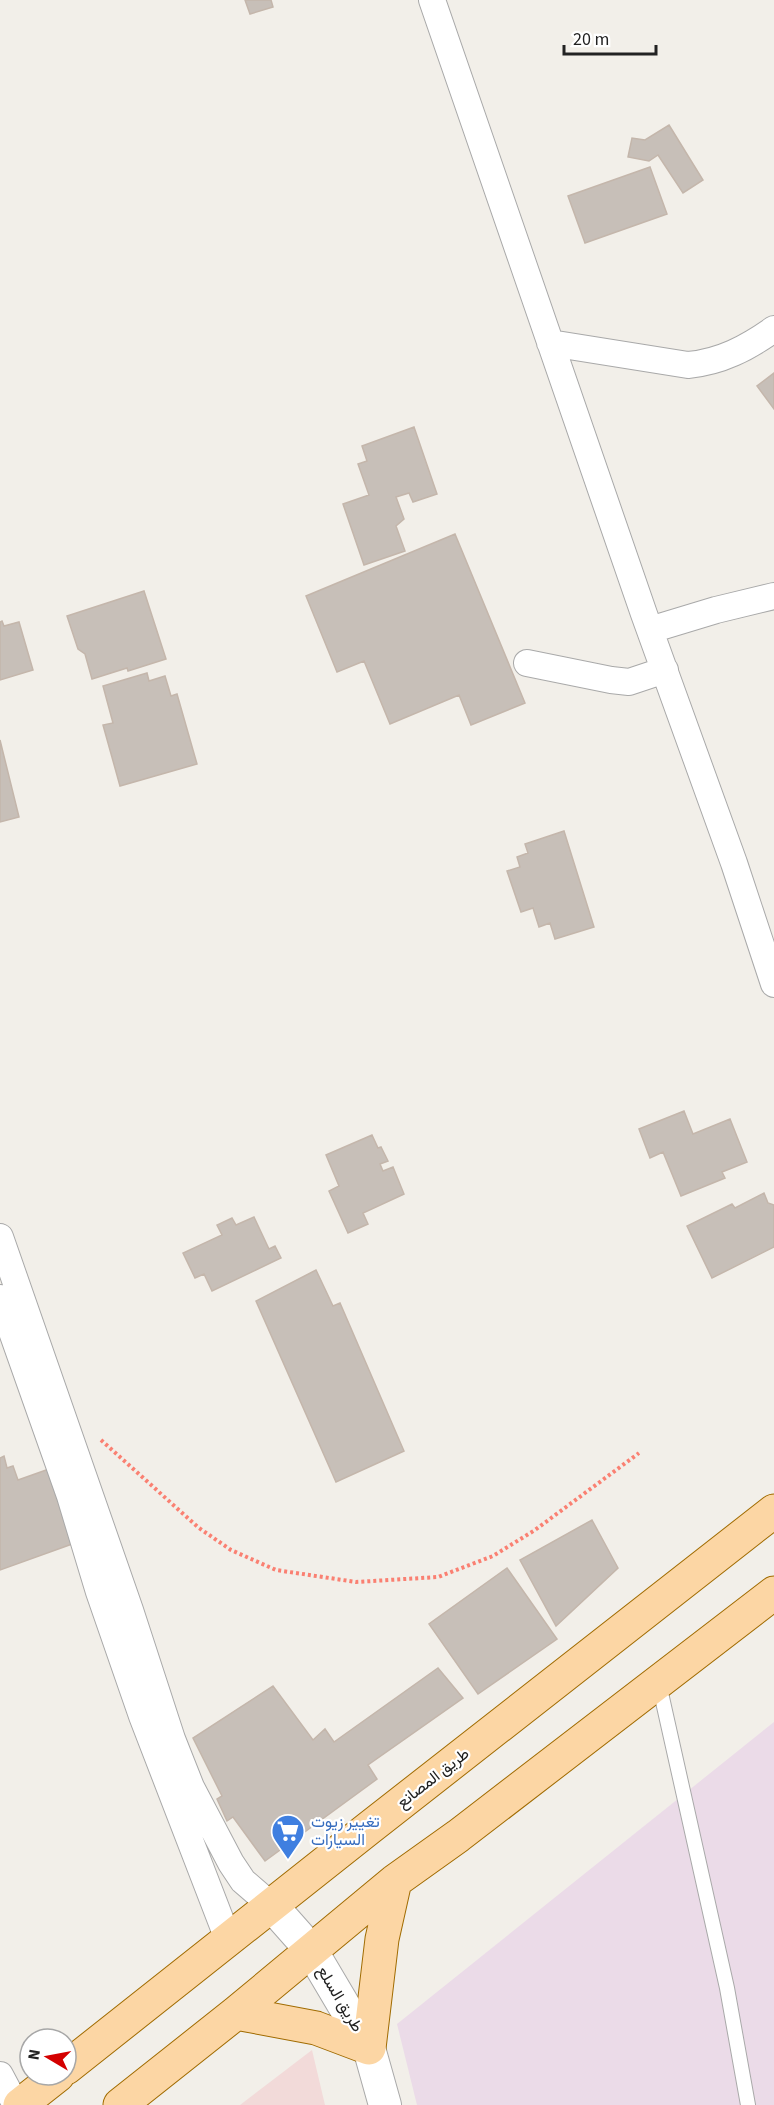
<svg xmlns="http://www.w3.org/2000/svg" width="774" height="2105" viewBox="0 0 774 2105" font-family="'Source Sans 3',Vazirmatn,sans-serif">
	<rect width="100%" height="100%" fill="#f2efe9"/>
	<path fill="#f2dad9" d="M312,2050L325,2105H240Z"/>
	<path fill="#ebdbe8" d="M774,1722V2105H417L397,2024Z"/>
	<path fill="#c7bfb8" stroke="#c4b6ab" stroke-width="1.5" d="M245,0H271L273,7L250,14Z
		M669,125L703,180L683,193L658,155L649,161L628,157L632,138L645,140Z
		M650,167L667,214L585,243L568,196Z
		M774,373V409L757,386Z
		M414,427L437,494L413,502L409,493L396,497L404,519L396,526L405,551L364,565L343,504L369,495L358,464L367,461L362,446Z
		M455,534L525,703L471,725L459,695L390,724L364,661L337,672L306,596Z
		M144,591L166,659L128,671L127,668L92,679L85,654L78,649L67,616Z
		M2,621L4,626L19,622L33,670L0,680V622Z
		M147,673L149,681L165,676L171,696L177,694L197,764L120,786L103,725L113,723L103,686Z
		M0,740L19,817L0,822Z
		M564,831L594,927L555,939L550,923L539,927L533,908L521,912L507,871L520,867L517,857L528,853L525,844Z
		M684,1111L693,1134L730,1119L747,1162L722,1172L725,1178L681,1196L663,1152L650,1158L639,1129Z
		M372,1135L378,1148L381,1147L388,1161L380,1164L383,1171L393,1167L404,1194L363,1213L368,1224L348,1233L329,1191L339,1186L326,1155Z
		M764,1193L768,1203L774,1205V1247L712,1278L687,1226L732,1204L735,1208Z
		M254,1217L269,1249L275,1246L281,1258L212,1291L204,1274L195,1278L183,1253L222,1235L217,1225L232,1218L236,1225Z
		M316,1270L333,1306L340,1303L404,1451L336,1482L256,1301Z
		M4,1456L7,1468L13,1466L18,1480L49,1469L75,1543L0,1570V1458Z
		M592,1520L618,1568L556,1626L520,1560Z
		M507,1568L557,1639L478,1694L429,1624Z
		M438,1668L463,1698L368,1765L377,1779L265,1861L233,1817L227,1821L217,1799L222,1796L193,1738L273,1686L313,1740L325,1729L334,1742Z"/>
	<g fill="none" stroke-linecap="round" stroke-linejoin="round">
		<defs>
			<path id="service" d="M659,1684L727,1988L748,2105"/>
			<path id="minor" d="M432,0L644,614L734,863L774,984
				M550,343L688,365C721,362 747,348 774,329
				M650,630L716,610L774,596
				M527,663L611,680L629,682L665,670
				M0,1237L130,1610L172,1739L191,1787L231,1863L243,1881L272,1906
				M0,1298L70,1496L99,1592L142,1716L228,1939
				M0,2075L16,2105"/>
			<path id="tertiary" d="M272,1906L311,1950L369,2048L385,2105"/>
			<path id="primary" d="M236,2013L316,2028L369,2048L382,1939L395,1881
				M66,2068L369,1828L774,1511
				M20,2105L58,2075
				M120,2105L236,2013L395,1881L458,1836L774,1593"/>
		</defs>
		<use href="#service" stroke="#a9a9a9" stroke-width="16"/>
		<use href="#minor" stroke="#a9a9a9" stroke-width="28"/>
		<use href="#tertiary" stroke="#a9a9a9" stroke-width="34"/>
		<use href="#primary" stroke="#a06b00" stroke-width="35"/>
		<path stroke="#fa8072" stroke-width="4" stroke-dasharray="3 3" stroke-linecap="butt" d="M101,1440L199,1528L231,1550L276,1570L356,1582L438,1577L493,1556L535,1530L639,1453"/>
		<use href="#service" stroke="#fff" stroke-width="14"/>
		<use href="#minor" stroke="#fff" stroke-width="26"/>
		<use href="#tertiary" stroke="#fff" stroke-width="32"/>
		<use href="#primary" stroke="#fcd6a4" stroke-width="33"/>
	</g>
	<defs>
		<symbol id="supermarket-pin" viewBox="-11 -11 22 30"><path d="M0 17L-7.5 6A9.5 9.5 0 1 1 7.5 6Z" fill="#3f7fe0" stroke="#fff"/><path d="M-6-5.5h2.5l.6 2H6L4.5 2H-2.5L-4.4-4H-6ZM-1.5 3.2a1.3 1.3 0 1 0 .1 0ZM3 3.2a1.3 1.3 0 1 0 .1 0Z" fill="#fff"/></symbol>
	</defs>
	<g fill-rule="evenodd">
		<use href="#supermarket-pin" x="269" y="1812" width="38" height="52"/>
	</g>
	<g text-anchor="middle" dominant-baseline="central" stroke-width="4.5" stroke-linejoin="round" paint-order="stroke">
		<g font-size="16" fill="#222" stroke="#fff">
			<text transform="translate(433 1778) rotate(-38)">طريق المصانع</text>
			<text transform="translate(340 1999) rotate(59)">طريق السلع</text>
		</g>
		<g font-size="16" fill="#366cbe" stroke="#fff" text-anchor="start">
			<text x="311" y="1822">تغيير زيوت<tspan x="311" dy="18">السيارات</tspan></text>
		</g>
	</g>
	<g transform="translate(48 2057) rotate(280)"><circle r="28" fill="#ffffff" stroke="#a7a7a7" stroke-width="1.5"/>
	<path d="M0-4.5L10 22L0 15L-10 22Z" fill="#d40000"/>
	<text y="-9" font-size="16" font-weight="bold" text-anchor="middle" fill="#222222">N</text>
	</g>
	<path d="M564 45v9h92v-9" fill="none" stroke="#222222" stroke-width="3"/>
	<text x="573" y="45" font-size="18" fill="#222222" stroke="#ffffff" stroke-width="4.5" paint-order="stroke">20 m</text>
</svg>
